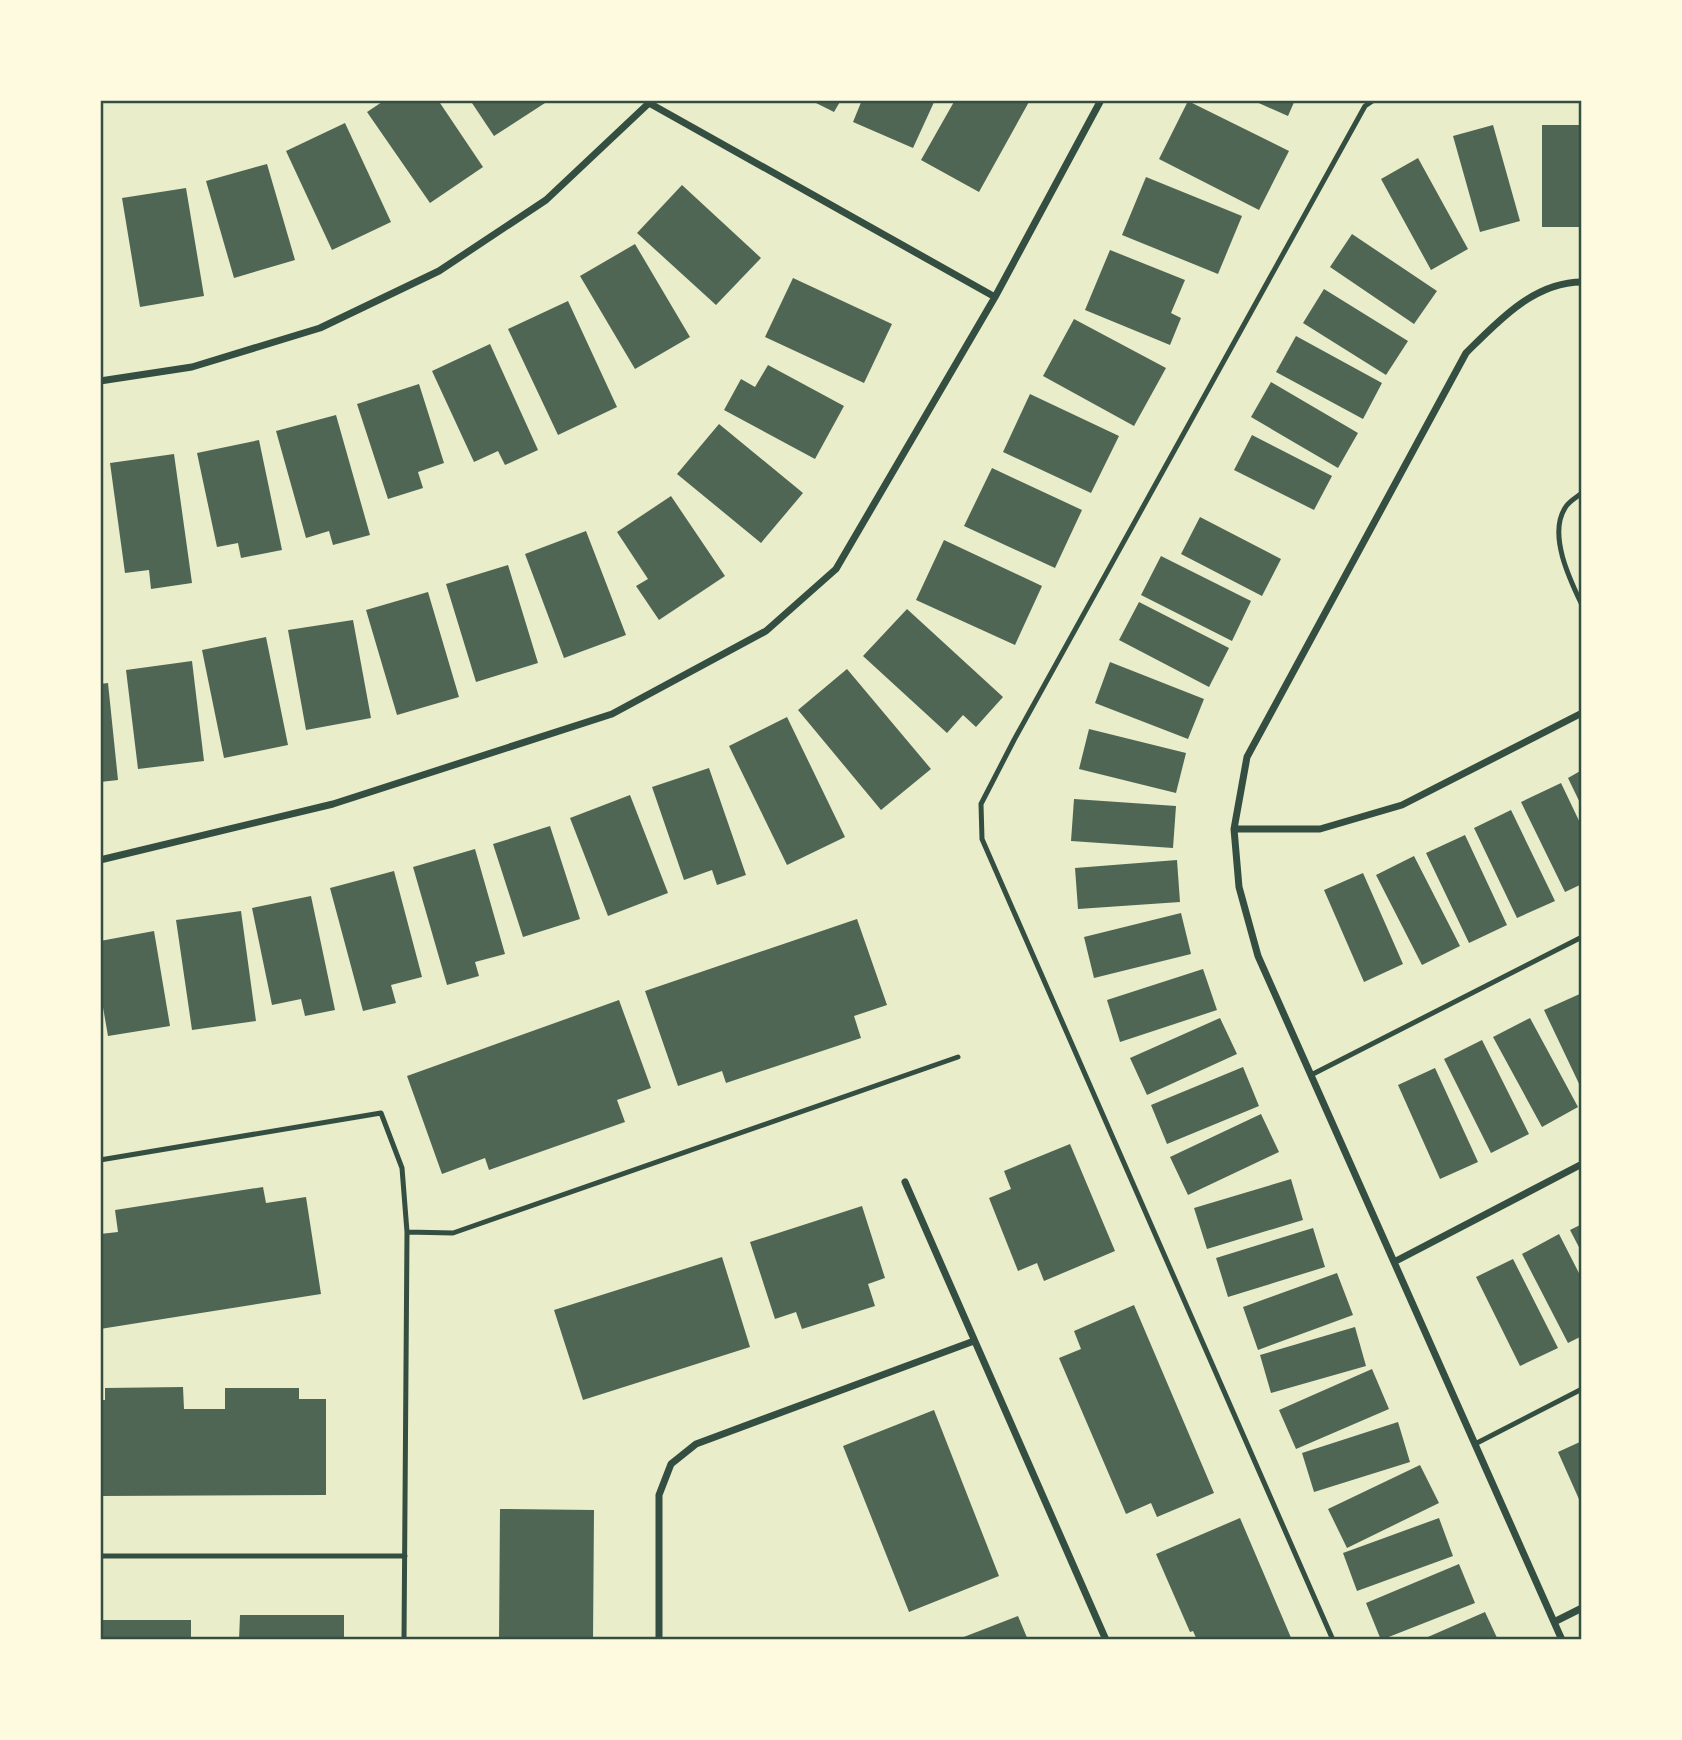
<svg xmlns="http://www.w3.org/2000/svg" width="1682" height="1740" viewBox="0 0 1682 1740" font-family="Jost,sans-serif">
	<rect width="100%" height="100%" fill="#e9edc9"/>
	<path fill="#4f6655" d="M385,100H438L483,167L430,203L367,112Z
		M470,100H544L545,103L494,136Z
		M810,100H841L834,112Z
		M862,100H935L913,148L853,122Z
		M955,100H1030L979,192L921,160Z
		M1252,100H1295L1288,116Z
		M1188,101L1289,151L1259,210L1159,159Z
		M345,123L391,222L332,250L286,151Z
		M1493,125L1520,221L1480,232L1453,136Z
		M1542,125H1581V227H1542Z
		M1418,158L1468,249L1431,270L1381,179Z
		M267,164L295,260L234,278L206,181Z
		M1146,177L1242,216L1218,274L1122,235Z
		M682,185L761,258L716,305L637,233Z
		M186,188L204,296L140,307L122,198Z
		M1352,234L1437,291L1414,324L1330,267Z
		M635,244L690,337L635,369L580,276Z
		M1110,250L1185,280L1171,313L1181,318L1170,345L1085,310Z
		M793,278L892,324L864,383L765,337Z
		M1324,289L1408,341L1386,375L1303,323Z
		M568,301L617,407L558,435L508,329Z
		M1074,319L1166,368L1134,426L1043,376Z
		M1296,336L1382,383L1363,419L1276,372Z
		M490,344L538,450L505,465L498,451L474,462L432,371Z
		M768,365L844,406L815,459L724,410L741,379L755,387Z
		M1271,382L1358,433L1338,468L1251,417Z
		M419,384L444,463L418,472L423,488L388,499L357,404Z
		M1030,394L1119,436L1091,493L1003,452Z
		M336,415L370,535L333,545L329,531L306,538L276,431Z
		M719,424L803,493L761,543L677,474Z
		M1252,435L1332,476L1314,510L1234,470Z
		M259,440L282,550L241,558L238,543L217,547L197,453Z
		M174,454L192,583L151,589L149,570L125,573L110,463Z
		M992,468L1082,510L1055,568L964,526Z
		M671,496L725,576L659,620L636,586L648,579L617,532Z
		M1200,517L1281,559L1262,596L1181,554Z
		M586,531L626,635L564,658L525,554Z
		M944,540L1042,586L1015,645L916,600Z
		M1161,556L1251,601L1232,641L1141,595Z
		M508,565L538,663L476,682L446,584Z
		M428,592L459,697L397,715L366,610Z
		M1139,602L1229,648L1209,687L1119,640Z
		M907,609L1003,697L976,727L963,715L947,733L863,656Z
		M353,620L371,718L306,730L288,630Z
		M266,637L288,745L224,758L202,650Z
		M192,661L204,761L138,769L126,670Z
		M1110,662L1204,699L1188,739L1095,703Z
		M847,669L931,769L881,810L798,710Z
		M108,683L118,780L100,782V684Z
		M787,717L845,837L787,865L729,746Z
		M1089,729L1186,753L1176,793L1079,769Z
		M709,768L746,875L717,885L712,870L684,880L652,787Z
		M1582,770V807L1568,778Z
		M1561,783L1582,827V884L1565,892L1521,802Z
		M630,795L668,893L608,916L570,818Z
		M1074,799L1176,806L1173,848L1071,841Z
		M1511,810L1555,901L1517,918L1474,828Z
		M550,826L580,919L523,937L493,844Z
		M1465,835L1507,925L1469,943L1426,853Z
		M475,849L505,954L475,962L479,976L447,985L413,867Z
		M1414,856L1460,946L1422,965L1376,875Z
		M1177,860L1180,902L1078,909L1075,868Z
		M394,871L422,977L391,985L396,1003L363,1011L330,888Z
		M1363,873L1403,964L1364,982L1324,890Z
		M311,896L335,1010L305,1016L301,999L272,1005L252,908Z
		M241,911L256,1021L192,1030L176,920Z
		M1181,913L1191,954L1094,978L1084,937Z
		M857,919L887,1005L854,1016L861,1038L726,1083L722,1071L678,1086L645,991Z
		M154,931L170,1026L108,1036L100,990V941Z
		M1203,969L1217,1010L1120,1042L1107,1000Z
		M1582,993V1090L1544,1010Z
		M619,1000L651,1088L617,1100L625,1122L489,1170L485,1158L442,1174L407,1076Z
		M1220,1018L1237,1054L1147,1095L1130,1058Z
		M1530,1018L1578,1107L1542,1127L1493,1037Z
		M1482,1040L1529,1134L1491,1153L1444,1059Z
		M1243,1067L1259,1106L1167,1144L1151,1105Z
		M1435,1068L1478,1162L1440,1179L1398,1085Z
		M1261,1114L1279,1152L1188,1195L1170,1157Z
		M1070,1144L1115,1251L1044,1281L1037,1263L1018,1271L989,1198L1011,1189L1004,1171Z
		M1291,1179L1303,1220L1207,1249L1194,1208Z
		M263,1187L266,1203L306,1197L321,1294L100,1329V1234L118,1232L115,1210Z
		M862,1206L885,1278L868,1284L875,1306L802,1329L796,1312L775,1319L750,1242Z
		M1582,1224V1253L1570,1230Z
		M1313,1228L1325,1267L1228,1297L1216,1258Z
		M1559,1234L1582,1279V1336L1568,1343L1522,1254Z
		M722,1257L750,1347L583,1400L554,1310Z
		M1513,1259L1558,1348L1520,1366L1476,1277Z
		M1337,1273L1353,1315L1258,1350L1243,1307Z
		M1134,1305L1214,1493L1157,1517L1151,1503L1126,1514L1059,1358L1081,1349L1074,1331Z
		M1355,1327L1366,1366L1271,1393L1260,1355Z
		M1372,1369L1389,1409L1296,1449L1279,1410Z
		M183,1387L184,1409H225V1388H299V1399H326V1495L100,1496V1400H105V1388Z
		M934,1410L999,1576L909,1612L843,1446Z
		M1398,1422L1410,1462L1314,1492L1302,1453Z
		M1582,1441V1506L1558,1452Z
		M1420,1465L1439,1503L1347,1548L1328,1509Z
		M500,1509L594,1510L593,1640H499Z
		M1240,1518L1292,1640H1197L1193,1631L1190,1632L1156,1554Z
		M1439,1518L1453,1556L1357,1591L1343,1553Z
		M1459,1564L1475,1603L1381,1640L1366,1603Z
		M1485,1612L1498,1640H1421Z
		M240,1615H344V1640H239Z
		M1018,1616L1028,1640H956Z
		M100,1620H191V1640H100Z"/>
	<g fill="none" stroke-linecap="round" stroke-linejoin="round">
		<path stroke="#344e41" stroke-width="5" d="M1582,493C1577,497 1568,502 1565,508C1548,535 1570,580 1582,605
			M1311,1075L1582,937
			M100,1160L381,1113L402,1168L407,1232L404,1640
			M407,1232L453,1233L958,1057
			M1475,1444L1582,1389
			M100,1556H405
			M1333,1640L982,839L981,804L1014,740L1365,106L1374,100"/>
		<path stroke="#344e41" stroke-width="7" d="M100,381L192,367L320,328L439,271L546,200L649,103L995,297
			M1234,829H1320L1402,805L1582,713
			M100,860L333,804L612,714L766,631L836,569L995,297L1101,100
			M905,1182L1106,1640
			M1394,1262L1582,1164
			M1554,1622L1582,1608
			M659,1640V1495L671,1464L696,1444L974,1341
			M1562,1640L1258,956L1239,887L1234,829L1247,757L1466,353C1498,321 1534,282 1582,282"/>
	</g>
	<rect width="1682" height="1740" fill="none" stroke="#fefae0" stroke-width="203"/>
	<rect x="102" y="102" width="1478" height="1536" fill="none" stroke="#344e41" stroke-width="2.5"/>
</svg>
